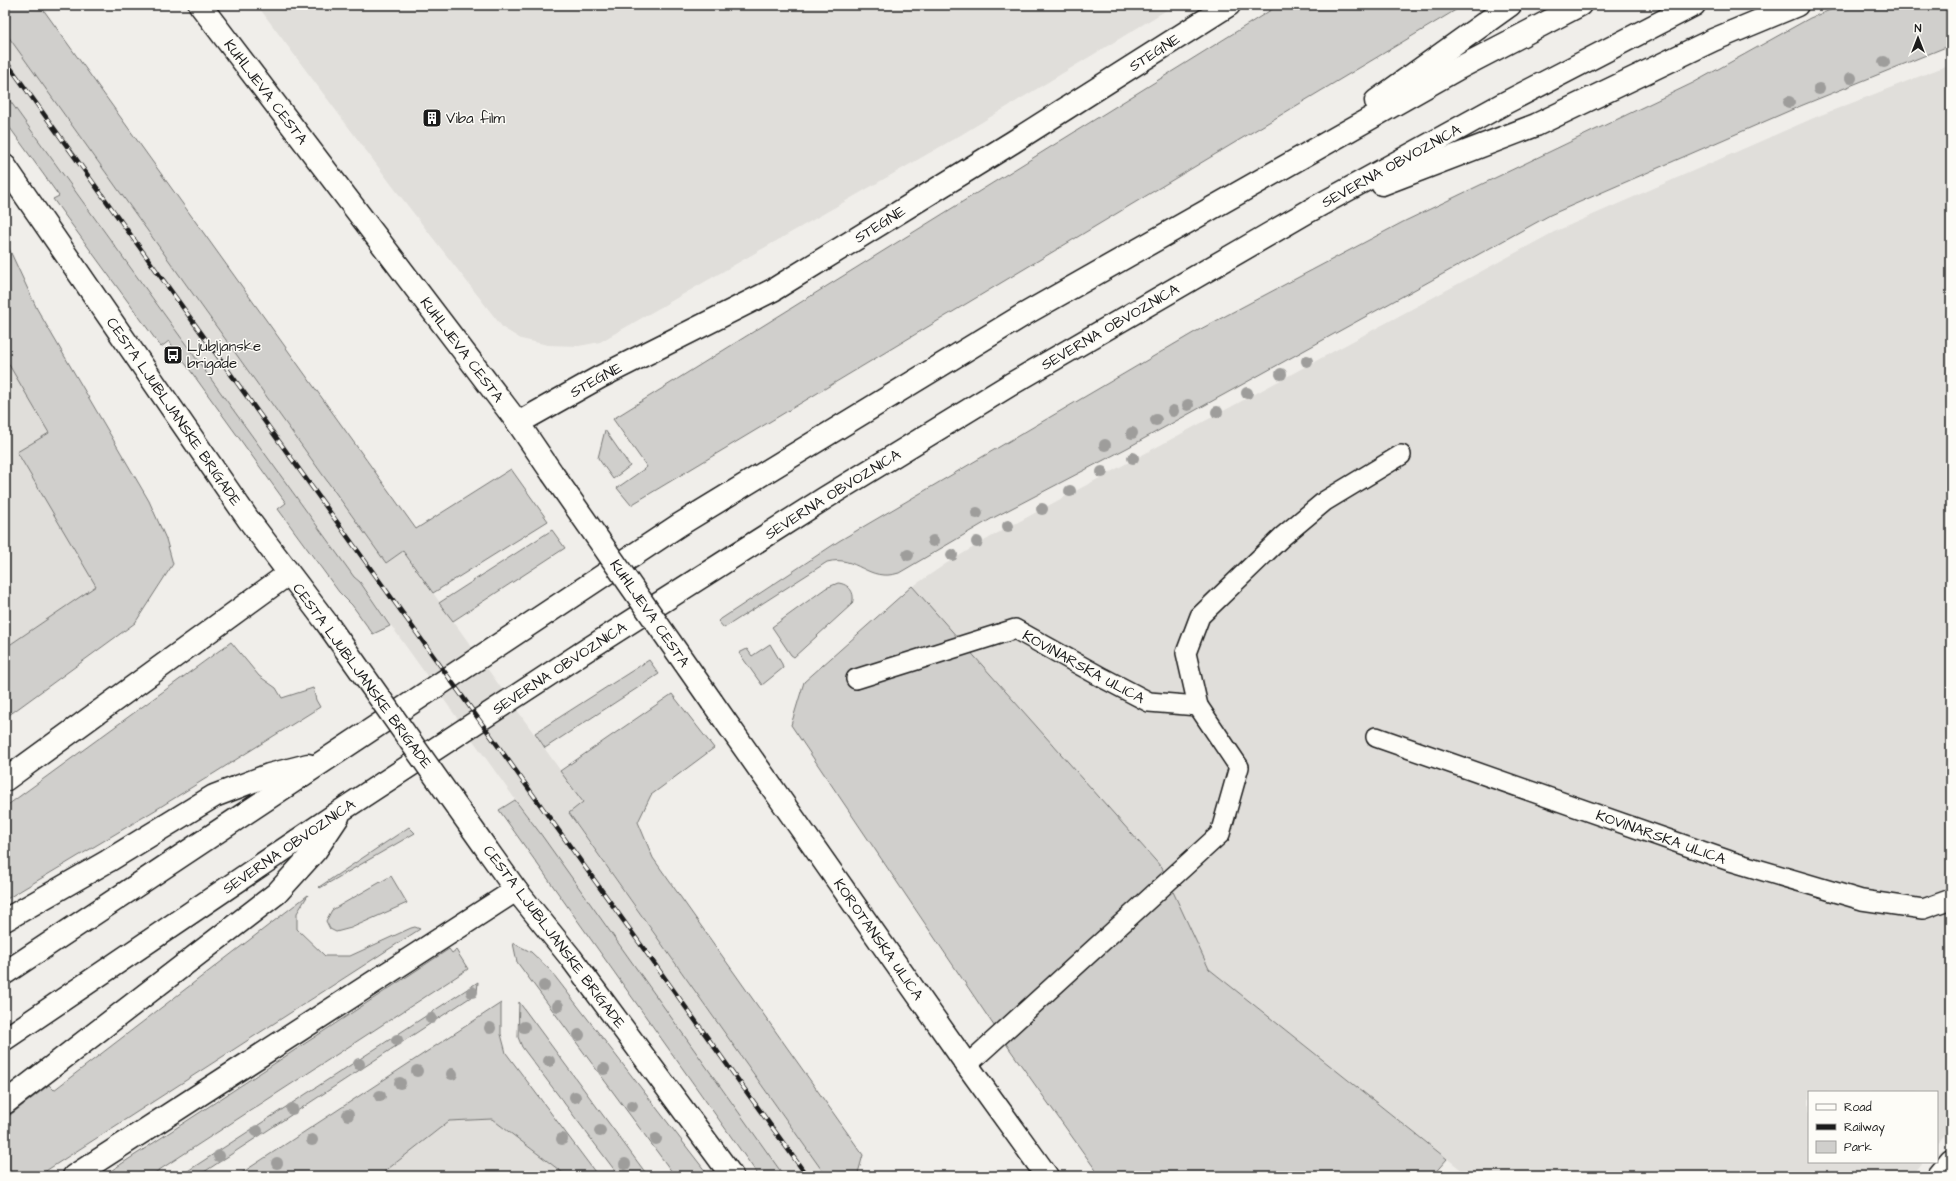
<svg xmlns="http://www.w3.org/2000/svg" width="1956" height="1181" viewBox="0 0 1956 1181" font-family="'Architects Daughter',sans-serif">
	<rect width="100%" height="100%" fill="#f0eeea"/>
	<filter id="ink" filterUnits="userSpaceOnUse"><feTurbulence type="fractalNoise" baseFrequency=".025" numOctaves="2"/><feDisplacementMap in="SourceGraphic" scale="8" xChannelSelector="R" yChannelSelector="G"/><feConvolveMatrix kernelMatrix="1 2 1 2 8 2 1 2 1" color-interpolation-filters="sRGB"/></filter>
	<g filter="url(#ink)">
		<path fill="#e0deda" d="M257,5H1175L959,136L600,342L579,346L548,345L521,339L503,328L394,188Z
			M5,32L386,563L403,551L583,802L569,814L826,1176H784L360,582L354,577L74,189L5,94Z
			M1951,64V1127L1937,1144V1092H1809V1162H1922L1911,1176H1469L1209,969L1162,868L912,587L947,563L996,534L1554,232L1816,117Z
			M5,240L37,309L149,501L166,539L5,648Z
			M493,1119L567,1176H379L449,1121Z"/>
		<path fill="#d0cfcc" stroke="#767674" d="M5,5H40L416,529L511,469L548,521L433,593L403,551L386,563L5,32Z
			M1279,5H1464L631,505L617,488L647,467L613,419Z
			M1843,5H1951V45L1798,107L1550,215L1127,448L991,519L899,573C867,583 857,554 827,562L724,628L718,621L839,541L1195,332L1403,222L1693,83L1810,18Z
			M5,94L354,577L360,582L390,626L373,634L352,605L339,592L278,509L286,503L169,341L161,347L53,199L59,196L5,121Z
			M5,240L37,309L149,501L166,539L173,564L135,623L5,718V648L96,586L17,452L49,433L5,358Z
			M605,430L630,466L613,479L598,458Z
			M552,530L565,548L453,621L439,603Z
			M838,583C849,584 856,593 852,604L794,657L791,655L772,627L826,588Z
			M912,586L1162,868L1209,969L1447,1159L1432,1176H1100L1011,1051L791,725L804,682Z
			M231,642L259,676L276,688L282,698L313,688L316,700L320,707L157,809L5,900V807Z
			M770,644L782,664L783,668L762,685L739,653L747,649L752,656Z
			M649,660L659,674L545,748L535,733Z
			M672,694L714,748L651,795L638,822L653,858L863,1155L858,1173L859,1176H826L569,813L583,802L560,771Z
			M515,800L540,833L784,1176H759L499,810Z
			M409,827L415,833L320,888L319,887Z
			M391,876L407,903L351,928L336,932L330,929L326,921L332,910Z
			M308,895L297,913V929L325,956H350L411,928L415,927L420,929L38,1176H5V1119L49,1085L54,1090Z
			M513,943L531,952L550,970L709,1176H675L517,962Z
			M449,949L452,953L456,950L468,969L150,1176H103Z
			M478,982L477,993L198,1176H180Z
			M519,1002L648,1176H619L522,1047L518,1037Z
			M501,1003V1034L506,1053L598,1176H567L492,1119L449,1121L379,1176H237Z"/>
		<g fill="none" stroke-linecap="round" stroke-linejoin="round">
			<defs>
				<g id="service">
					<path id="s1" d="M856,679L1015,629L1103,678L1149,702L1198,706L1239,767L1220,834L967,1065"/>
					<path d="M1198,706L1186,653L1200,616L1282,537L1325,501L1401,455"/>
					<path id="s2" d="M1376,737L1730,861L1862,900L1923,909L1951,899"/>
				</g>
				<g id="minor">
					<path id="s3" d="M518,423L600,377L773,290L1013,142L1229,5"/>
					<path d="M1938,1176L1951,1160"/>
				</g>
				<g id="tertiary">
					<path id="s4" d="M200,5L518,423L552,473"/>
					<path id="s5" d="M5,166L248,519L326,622"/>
					<path id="s6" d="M712,702L967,1065L1047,1176"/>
					<path d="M5,780L288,574"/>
					<path d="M488,851L516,890L571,958L732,1176"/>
					<path d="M74,1176L516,890"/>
				</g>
				<g id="trunk">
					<path d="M1376,101L1510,5"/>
					<path d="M1382,184L1536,125L1713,40L1797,5"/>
					<path d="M5,920L108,861L214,796L269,775L308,765"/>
					<path d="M5,973L679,525L1025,314L1459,68L1580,5"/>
					<path id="s7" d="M5,1039L345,808L588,649L825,498L1013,383L1309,211L1503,104L1694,5"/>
					<path d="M5,1103L277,893L316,850L338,817"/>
				</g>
			</defs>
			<use href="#service" stroke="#1c1c1c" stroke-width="22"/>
			<use href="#minor" stroke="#1c1c1c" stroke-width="25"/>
			<use href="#tertiary" stroke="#1c1c1c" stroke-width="25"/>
			<use href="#trunk" stroke="#1c1c1c" stroke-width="25"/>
			<use href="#service" stroke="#fdfcf7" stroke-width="19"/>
			<use href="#minor" stroke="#fdfcf7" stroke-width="22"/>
			<use href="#tertiary" stroke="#fdfcf7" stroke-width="22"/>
			<use href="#trunk" stroke="#fdfcf7" stroke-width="22"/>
			<defs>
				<path id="rail" d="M5,60L807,1176"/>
			</defs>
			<use href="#rail" stroke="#1c1c1c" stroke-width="4.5"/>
			<use href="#rail" stroke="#fdfcf7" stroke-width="3" stroke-dasharray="9" stroke-linecap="butt"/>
			<defs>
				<g id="tertiary-bridge">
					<path id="s8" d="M552,473L712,702"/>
					<path d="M326,622L488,851"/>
				</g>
			</defs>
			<use href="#tertiary-bridge" stroke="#1c1c1c" stroke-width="25" stroke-linecap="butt"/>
			<use href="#tertiary-bridge" stroke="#fdfcf7" stroke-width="22"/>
		</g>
		<g fill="#9e9d9b">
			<circle cx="1884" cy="62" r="6"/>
			<circle cx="1851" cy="78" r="6"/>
			<circle cx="1819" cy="89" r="6"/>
			<circle cx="1789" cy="102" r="6"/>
			<circle cx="1307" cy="361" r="6"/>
			<circle cx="1281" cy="374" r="6"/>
			<circle cx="1247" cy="393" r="6"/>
			<circle cx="1188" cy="405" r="6"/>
			<circle cx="1173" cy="411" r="6"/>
			<circle cx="1217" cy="412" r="6"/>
			<circle cx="1156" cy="420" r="6"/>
			<circle cx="1132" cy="433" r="6"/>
			<circle cx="1105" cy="445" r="6"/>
			<circle cx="1133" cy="458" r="6"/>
			<circle cx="1102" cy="472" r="6"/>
			<circle cx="1070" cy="491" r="6"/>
			<circle cx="1042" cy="509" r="6"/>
			<circle cx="977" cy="513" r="6"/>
			<circle cx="1008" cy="526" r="6"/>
			<circle cx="933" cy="541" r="6"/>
			<circle cx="977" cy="542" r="6"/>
			<circle cx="908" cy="555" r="6"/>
			<circle cx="952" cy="555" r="6"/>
			<circle cx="544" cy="986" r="6"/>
			<circle cx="472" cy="992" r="6"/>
			<circle cx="558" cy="1006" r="6"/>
			<circle cx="431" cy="1018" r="6"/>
			<circle cx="524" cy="1027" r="6"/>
			<circle cx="490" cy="1028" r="6"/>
			<circle cx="579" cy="1035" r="6"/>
			<circle cx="397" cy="1040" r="6"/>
			<circle cx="549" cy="1061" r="6"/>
			<circle cx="359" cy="1064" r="6"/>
			<circle cx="604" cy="1069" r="6"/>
			<circle cx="417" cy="1071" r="6"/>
			<circle cx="452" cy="1074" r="6"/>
			<circle cx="400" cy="1083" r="6"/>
			<circle cx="380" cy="1096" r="6"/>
			<circle cx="575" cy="1097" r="6"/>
			<circle cx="632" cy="1106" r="6"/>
			<circle cx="292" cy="1109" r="6"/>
			<circle cx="348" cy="1115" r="6"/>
			<circle cx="257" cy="1131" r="6"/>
			<circle cx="600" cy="1131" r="6"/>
			<circle cx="562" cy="1139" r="6"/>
			<circle cx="656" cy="1139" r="6"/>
			<circle cx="312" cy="1140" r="6"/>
			<circle cx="219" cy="1156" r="6"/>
			<circle cx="277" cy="1163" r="6"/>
			<circle cx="625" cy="1164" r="6"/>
		</g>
	</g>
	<defs>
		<symbol id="building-square" viewBox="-11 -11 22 22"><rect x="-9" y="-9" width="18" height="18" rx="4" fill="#1c1c1c" stroke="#fdfcf7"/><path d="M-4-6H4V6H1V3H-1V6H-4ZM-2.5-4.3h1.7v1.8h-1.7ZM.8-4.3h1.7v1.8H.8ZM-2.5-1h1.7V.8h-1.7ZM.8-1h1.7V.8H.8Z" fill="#fff"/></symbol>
		<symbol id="bus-square" viewBox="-11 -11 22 22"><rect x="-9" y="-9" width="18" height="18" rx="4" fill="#1c1c1c" stroke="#fdfcf7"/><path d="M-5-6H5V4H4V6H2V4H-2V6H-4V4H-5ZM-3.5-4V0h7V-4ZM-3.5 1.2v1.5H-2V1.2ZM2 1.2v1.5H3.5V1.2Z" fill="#fff"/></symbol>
	</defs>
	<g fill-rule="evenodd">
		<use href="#building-square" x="421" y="107" width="22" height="22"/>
		<use href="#bus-square" x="162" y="344" width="22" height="22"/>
	</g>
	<g text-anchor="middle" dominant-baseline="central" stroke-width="3" stroke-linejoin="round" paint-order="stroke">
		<g font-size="15" fill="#1c1c1c" stroke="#fdfcf7">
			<text stroke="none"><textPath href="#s3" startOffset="737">STEGNE</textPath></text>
			<text stroke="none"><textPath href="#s4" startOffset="109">KUHLJEVA CESTA</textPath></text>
			<text stroke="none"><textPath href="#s7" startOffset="1639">SEVERNA OBVOZNICA</textPath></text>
			<text stroke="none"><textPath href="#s3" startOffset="413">STEGNE</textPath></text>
			<text stroke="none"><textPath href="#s7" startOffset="1315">SEVERNA OBVOZNICA</textPath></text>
			<text stroke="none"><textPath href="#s4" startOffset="433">KUHLJEVA CESTA</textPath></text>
			<text stroke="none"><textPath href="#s3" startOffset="89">STEGNE</textPath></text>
			<text stroke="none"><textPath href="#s5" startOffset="298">CESTA LJUBLJANSKE BRIGADE</textPath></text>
			<text stroke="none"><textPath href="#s7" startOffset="991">SEVERNA OBVOZNICA</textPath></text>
			<text stroke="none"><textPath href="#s8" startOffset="171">KUHLJEVA CESTA</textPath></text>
			<text stroke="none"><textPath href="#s1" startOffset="245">KOVINARSKA ULICA</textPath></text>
			<text stroke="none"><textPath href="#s7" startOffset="667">SEVERNA OBVOZNICA</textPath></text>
			<text transform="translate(362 676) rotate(54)">CESTA LJUBLJANSKE BRIGADE</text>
			<text stroke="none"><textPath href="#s2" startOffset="302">KOVINARSKA ULICA</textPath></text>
			<text stroke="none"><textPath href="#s7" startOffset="343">SEVERNA OBVOZNICA</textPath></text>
			<text transform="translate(554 937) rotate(53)">CESTA LJUBLJANSKE BRIGADE</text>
			<text stroke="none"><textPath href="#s6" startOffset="290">KOROTANSKA ULICA</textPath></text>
		</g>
		<g font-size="15" fill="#1c1c1c" stroke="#fdfcf7" text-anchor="start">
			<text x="446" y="118">Viba film</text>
			<text x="187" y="346">Ljubljanske<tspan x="187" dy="17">brigade</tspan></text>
		</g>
	</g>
	<rect width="1956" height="1181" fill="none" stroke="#fdfcf7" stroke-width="20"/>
	<rect x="10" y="10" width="1936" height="1161" fill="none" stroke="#1c1c1c" stroke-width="1.5" filter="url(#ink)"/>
	<rect x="1808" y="1091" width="130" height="72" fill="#fdfcf7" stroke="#a3a29f"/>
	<rect x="1816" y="1104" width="20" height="6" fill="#fdfcf7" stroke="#a3a29f"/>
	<text x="1844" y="1111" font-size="12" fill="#1c1c1c">Road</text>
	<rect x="1816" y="1124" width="20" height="6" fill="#1c1c1c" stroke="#a3a29f"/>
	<text x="1844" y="1131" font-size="12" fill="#1c1c1c">Railway</text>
	<rect x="1816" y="1141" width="20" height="12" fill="#d0cfcc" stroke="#a3a29f"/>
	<text x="1844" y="1151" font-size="12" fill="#1c1c1c">Park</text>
	<g transform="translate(1918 38)" stroke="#fdfcf7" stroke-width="3" paint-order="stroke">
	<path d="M0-3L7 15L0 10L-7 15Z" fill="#1c1c1c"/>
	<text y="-6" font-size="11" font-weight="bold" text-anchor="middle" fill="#1c1c1c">N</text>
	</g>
</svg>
